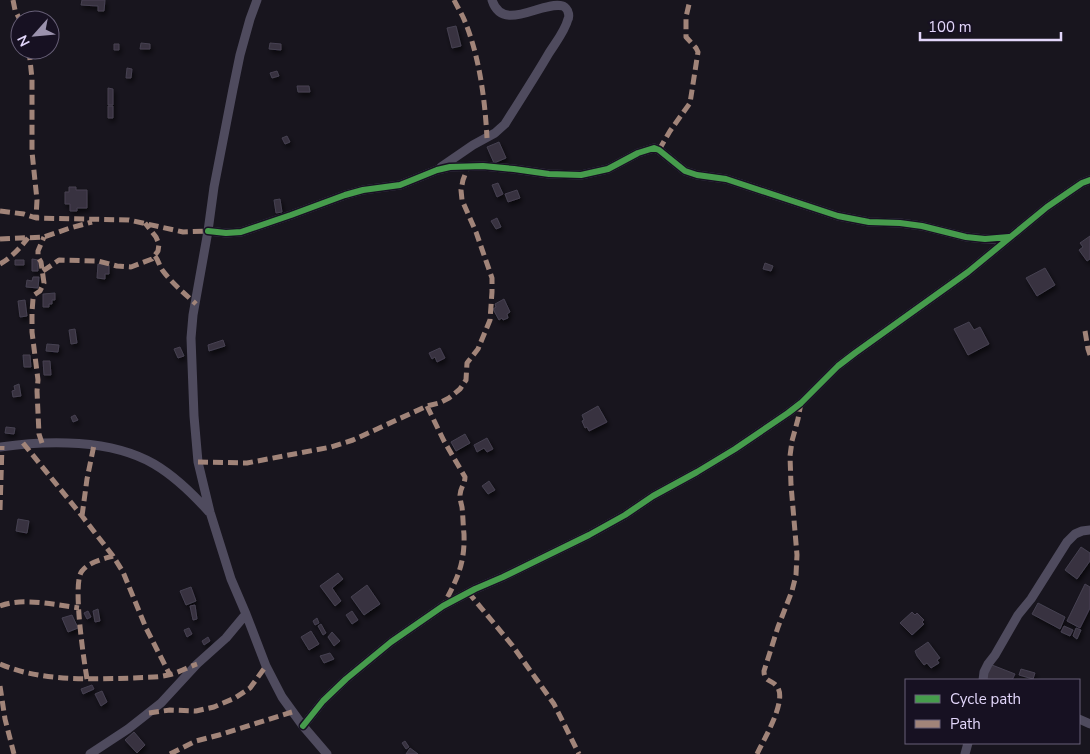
<svg xmlns="http://www.w3.org/2000/svg" width="1090" height="754" viewBox="0 0 1090 754" font-family="'Nunito Sans',sans-serif">
	<defs>
		<filter id="shadow"><feDropShadow dx="2" dy="3.5" stdDeviation="2.5" flood-color="#0009"/></filter>
	</defs>
	<rect width="100%" height="100%" fill="#18151e"/>
	<path fill="#383340" stroke="#464151" filter="url(#shadow)" d="M82,0H105L104,11H98V6L81,5Z
		M456,26L461,46L452,48L447,28Z
		M141,43L150,44V49H140Z
		M270,43L281,44V50L269,49Z
		M114,44H119V50H114Z
		M127,68L132,69L131,78H126Z
		M277,71L279,76L272,78L270,73Z
		M297,86H309L310,92H298Z
		M108,88L113,89V105H108Z
		M108,106H113V118H108Z
		M287,136L290,142L285,144L282,138Z
		M499,142L506,158L494,163L487,147Z
		M498,183L503,194L497,197L492,185Z
		M69,187H76V190H87V208H77V211H70V204H65V192H69Z
		M517,190L520,198L508,202L505,194Z
		M280,199L282,212L276,213L274,200Z
		M497,218L501,227L496,229L491,221Z
		M1090,236V259L1087,261L1079,250L1083,247L1080,243Z
		M32,259L38,260V271H32Z
		M15,260H24V265H15Z
		M765,263L773,266L771,271L763,269Z
		M98,264L109,265V274H105V279L97,278Z
		M1045,268L1055,285L1037,296L1026,278Z
		M33,277H39L38,288L26,287L27,280L32,281Z
		M55,293V300H52V304H49V307H43V294Z
		M504,299L510,312L507,314L508,318L503,320L502,318L499,320L493,309L496,307L495,304Z
		M25,300L27,316L20,317L18,301Z
		M969,322L974,330L980,327L989,344L968,355L954,329Z
		M75,329L77,343L71,344L69,330Z
		M223,340L225,346L209,351L208,345Z
		M47,344L59,345L58,352L46,351Z
		M180,347L184,356L178,358L174,349Z
		M440,348L445,358L437,362L435,357L432,359L429,353Z
		M23,355H30L31,367H24Z
		M43,361H50L51,375H44Z
		M19,384L21,396L13,397L12,391L15,390L14,386Z
		M598,406L607,422L589,431L587,427L585,428L582,421L584,420L582,415Z
		M75,415L78,420L73,422L71,417Z
		M6,427L15,428L14,434L5,433Z
		M465,434L470,443L456,451L451,442Z
		M487,438L493,449L487,452L484,448L477,452L474,445Z
		M489,481L495,490L488,494L482,486Z
		M18,519L29,521L27,533L16,531Z
		M1081,547L1090,553V561L1077,579L1065,570Z
		M338,573L343,579L332,588L341,601L335,606L320,586Z
		M1085,584L1090,587V608L1080,628L1067,621Z
		M367,585L380,604L364,615L351,597Z
		M191,587L196,601L186,605L180,591Z
		M1038,603L1065,617L1060,629L1032,614Z
		M195,605L197,619L193,620L190,606Z
		M98,609L100,621L95,622L93,611Z
		M88,611L91,617L87,619L84,613Z
		M352,611L358,620L352,624L346,615Z
		M912,612L915,615L917,613L924,620L922,622L924,624L912,635L900,623Z
		M72,615L78,628L68,632L62,618Z
		M317,618L319,623L315,625L313,621Z
		M321,624L326,633L323,635L318,626Z
		M1064,626L1073,630L1070,636L1061,632Z
		M189,628L192,634L187,637L184,630Z
		M1076,628L1081,630L1077,639L1073,636Z
		M311,631L319,644L309,650L301,637Z
		M332,632L340,641L334,646L328,637Z
		M208,637L210,641L204,645L202,641Z
		M928,642L940,658L937,660L939,663L931,668L927,663L924,665L917,656L915,651Z
		M330,653L334,659L324,663L320,656Z
		M992,665L1015,674L1012,680H992L986,678Z
		M1021,669L1035,673L1033,679L1019,675Z
		M92,685L94,689L83,694L81,689Z
		M102,691L107,702L101,706L95,694Z
		M134,732L145,745L137,753L125,740Z
		M405,741L409,747L406,749L402,743Z
		M410,748L418,754H406Z"/>
	<g fill="none" stroke-linecap="round" stroke-linejoin="round">
		<path stroke="#4f4b5e" stroke-width="9" d="M257,0L250,19L240,55L233,89L214,187L208,231L193,315L191,338L194,416L198,462L210,512L231,579L246,614L266,666L282,697L303,726L327,754
			M441,167L473,145L495,133L505,124C520,100 535,77 549,53C556,42 565,31 568,19C569,18 569,14 568,12C568,10 565,7 563,6C542,0 503,34 492,0
			M208,231L226,233L241,232L291,215L345,195L363,190L400,185L437,170L450,167L483,166L514,169L549,174L581,175L608,169L638,153L654,148L659,150L685,171L697,175L726,179L838,216L869,222L900,223L922,226L966,237L985,239L1009,238
			M0,447C48,440 111,439 154,464C176,477 193,494 209,512
			M983,680L984,672L988,664L995,655L1018,615L1031,599L1067,542L1075,534L1082,531L1090,530
			M1079,719L1090,724
			M303,726L323,701L346,679L391,642L443,606L475,589L503,577L589,535L625,515L653,496L697,472L735,449L788,413L801,403L838,366L855,353L968,272L1047,207L1082,183L1090,180
			M90,754L128,729L161,703L197,664L226,638L246,614
			M965,754L968,743"/>
		<path stroke="#a18479" stroke-width="5" stroke-dasharray="10 5" stroke-linecap="butt" d="M13,0L15,10L20,20
			M454,0C457,6 460,11 463,17C479,53 485,99 487,138
			M29,50L32,79V152L37,200L36,218
			M659,150L670,131L690,103L698,52L696,48L686,37V17L690,0
			M0,211L24,214L36,218L129,220L183,232L208,231
			M0,239L44,237L70,228L92,222
			M155,256C159,261 159,266 163,271C172,283 184,293 196,304
			M0,264C12,257 19,249 28,238
			M43,271L59,260L98,261L117,266L131,267L152,259L158,251L159,244L156,237L145,223
			M1085,331L1088,349L1090,355
			M427,406L444,441L465,477C465,484 460,488 460,495C460,499 461,503 462,507C463,516 463,525 464,534C465,564 457,579 444,604
			M23,443L82,516L113,556L123,572L146,628L170,675
			M42,443L39,434L37,391L38,380L32,332V312L33,299L34,295L40,291L44,283L41,262L38,257V251L44,237
			M198,462L247,463L331,447L353,440L427,406L439,403L449,398L460,389L466,380L467,363L478,349L490,320L492,292V278L476,232L462,200L461,190L463,180L468,167
			M0,510L2,446
			M82,516L87,479L94,445
			M468,592L512,645L554,704L579,754
			M0,606C22,597 56,605 79,608
			M0,664C42,682 89,679 134,678C145,677 157,678 168,675C178,673 188,667 197,664
			M87,679C84,661 72,582 82,571C89,562 103,559 113,556
			M0,686L5,719L14,754
			M149,713L170,710L196,711L214,707L235,698L250,688L266,666
			M170,754L196,741L219,735L292,712
			M757,754C764,739 786,703 778,688C773,679 764,683 764,671L778,627L792,591L796,575L797,555L791,485L790,456L792,441L798,419L801,403"/>
		<defs>
			<path id="cycleway" d="M208,231L226,233L241,232L291,215L345,195L363,190L400,185L437,170L450,167L483,166L514,169L549,174L581,175L608,169L638,153L654,148L659,150L685,171L697,175L726,179L838,216L869,222L900,223L922,226L966,237L985,239L1009,237
				M303,726L323,701L346,679L391,642L443,606L475,589L503,577L589,535L625,515L653,496L697,472L735,449L788,413L801,403L838,366L855,353L968,272L1047,207L1082,183L1090,180"/>
		</defs>
		<use href="#cycleway" stroke="#171122" stroke-width="9"/>
		<use href="#cycleway" stroke="#469c4c" stroke-width="6"/>
	</g>
	<rect x="905" y="679" width="175" height="65" fill="#171122" stroke="#686078"/>
	<rect x="915" y="695" width="25" height="8" fill="#469c4c" stroke="#686078"/>
	<text x="950" y="704" font-size="15" fill="#e2d6fa">Cycle path</text>
	<rect x="915" y="720" width="25" height="8" fill="#a18479" stroke="#686078"/>
	<text x="950" y="729" font-size="15" fill="#e2d6fa">Path</text>
	<g transform="translate(35 35) rotate(243)"><circle r="24" fill="#171122" stroke="#686078"/>
	<path d="M0-4L9 19L0 12L-9 19Z" fill="#9b92ad"/>
	<text y="-8" font-size="14" font-weight="bold" text-anchor="middle" fill="#e2d6fa">N</text>
	</g>
	<path d="M920 32v8h141v-8" fill="none" stroke="#e2d6fa" stroke-width="2.5"/>
	<text x="928" y="32" font-size="15" fill="#e2d6fa" stroke="#171122" stroke-width="4" paint-order="stroke">100 m</text>
</svg>
